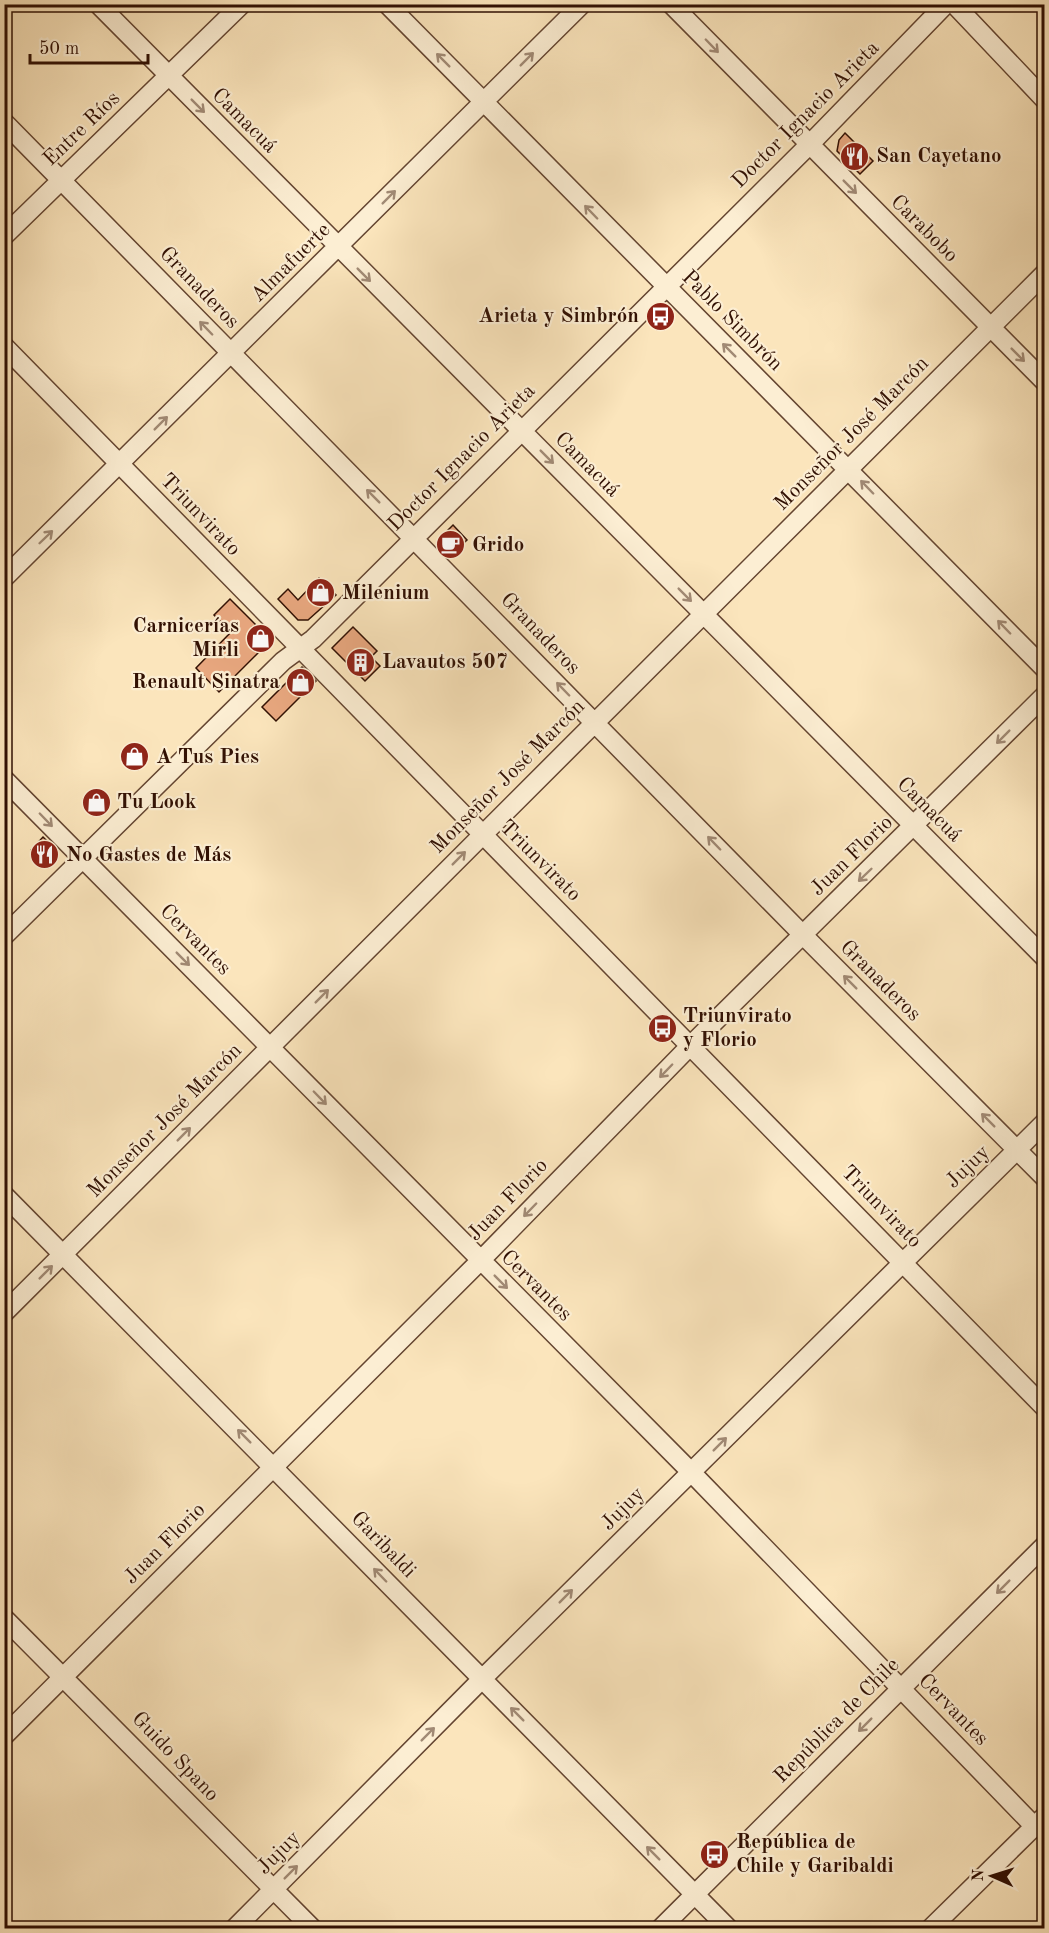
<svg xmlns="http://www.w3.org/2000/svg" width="1049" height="1933" viewBox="0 0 1049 1933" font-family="'Old Standard TT',serif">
	<rect width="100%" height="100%" fill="#fbe5bc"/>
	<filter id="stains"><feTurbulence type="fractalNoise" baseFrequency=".00333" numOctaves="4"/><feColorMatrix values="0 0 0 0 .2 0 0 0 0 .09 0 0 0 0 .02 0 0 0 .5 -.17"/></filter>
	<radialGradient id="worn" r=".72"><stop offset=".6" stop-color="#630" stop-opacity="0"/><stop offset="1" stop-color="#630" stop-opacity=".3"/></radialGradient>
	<path fill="#e9a880" stroke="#311003" stroke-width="1.5" d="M845,133L873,161L860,174L837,151L839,140Z
		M453,525L467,540L448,558L440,549L439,539Z
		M319,578L336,595L308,620H298L278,599L288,589L298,600Z
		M230,599L271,640L219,692L196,668L231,632L214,615Z
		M353,627L377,651L371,657L380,666L365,681L332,648Z
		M302,667L316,681L276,721L262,707Z
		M91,790L109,806L100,815L83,799Z
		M43,837L54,848V861L48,867L31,850Z"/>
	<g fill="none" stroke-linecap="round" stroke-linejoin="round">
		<defs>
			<path id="minor" d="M98,4L1044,957
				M387,4L1044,668
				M671,4L1044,381
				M954,4L1044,99
				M4,122L803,935L1044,1177
				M4,236L242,4
				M4,346C349,701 699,1052 1044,1407
				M4,578L582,4
				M4,779L691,1472L1035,1827
				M4,936L283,661L313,639L809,145L946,4
				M4,1195L728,1928
				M4,1313L1044,274
				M4,1618L312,1928
				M4,1736L480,1261L691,1045L1044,696
				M235,1928L482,1679L1044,1123
				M661,1928L1044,1546
				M931,1928L1044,1817"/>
		</defs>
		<use href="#minor" stroke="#644531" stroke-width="21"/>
		<use href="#minor" stroke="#fceed3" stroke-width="18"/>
	</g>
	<defs><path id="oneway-shaft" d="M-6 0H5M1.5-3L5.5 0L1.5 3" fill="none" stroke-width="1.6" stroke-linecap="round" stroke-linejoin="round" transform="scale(1.5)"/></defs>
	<g stroke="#a18a75">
		<use href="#oneway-shaft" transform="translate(712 46) rotate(46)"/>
		<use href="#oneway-shaft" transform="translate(527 59) rotate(-45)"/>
		<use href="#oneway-shaft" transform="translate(443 60) rotate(-135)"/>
		<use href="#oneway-shaft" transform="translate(198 106) rotate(45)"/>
		<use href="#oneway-shaft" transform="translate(850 187) rotate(45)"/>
		<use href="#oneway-shaft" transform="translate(389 197) rotate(-45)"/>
		<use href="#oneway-shaft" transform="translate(591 212) rotate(-134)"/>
		<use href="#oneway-shaft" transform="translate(364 275) rotate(45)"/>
		<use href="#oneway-shaft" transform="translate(206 328) rotate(-134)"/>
		<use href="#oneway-shaft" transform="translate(729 350) rotate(-135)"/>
		<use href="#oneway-shaft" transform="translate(1018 355) rotate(45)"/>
		<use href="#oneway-shaft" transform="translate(161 423) rotate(-45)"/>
		<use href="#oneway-shaft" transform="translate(547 457) rotate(45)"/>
		<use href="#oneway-shaft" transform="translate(867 487) rotate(-134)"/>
		<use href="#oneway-shaft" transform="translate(373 496) rotate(-135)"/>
		<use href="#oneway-shaft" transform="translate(46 537) rotate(-44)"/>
		<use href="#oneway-shaft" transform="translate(685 595) rotate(45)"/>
		<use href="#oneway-shaft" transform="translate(1004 627) rotate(-134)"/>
		<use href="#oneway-shaft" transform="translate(563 689) rotate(-134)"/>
		<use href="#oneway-shaft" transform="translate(1003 737) rotate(135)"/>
		<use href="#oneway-shaft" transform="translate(46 820) rotate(46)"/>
		<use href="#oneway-shaft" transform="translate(714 843) rotate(-134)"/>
		<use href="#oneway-shaft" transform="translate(459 858) rotate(-45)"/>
		<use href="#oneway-shaft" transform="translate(865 875) rotate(136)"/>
		<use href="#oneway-shaft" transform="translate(183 959) rotate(45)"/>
		<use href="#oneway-shaft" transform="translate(850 982) rotate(-135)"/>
		<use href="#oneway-shaft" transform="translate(322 996) rotate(-45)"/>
		<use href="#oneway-shaft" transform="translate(666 1071) rotate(134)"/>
		<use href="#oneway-shaft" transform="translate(320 1098) rotate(46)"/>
		<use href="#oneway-shaft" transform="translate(988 1120) rotate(-135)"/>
		<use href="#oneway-shaft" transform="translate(184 1134) rotate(-45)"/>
		<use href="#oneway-shaft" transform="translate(530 1210) rotate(134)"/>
		<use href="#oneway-shaft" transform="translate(46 1272) rotate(-45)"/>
		<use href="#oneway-shaft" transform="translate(501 1282) rotate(45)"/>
		<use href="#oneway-shaft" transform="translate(244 1436) rotate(-135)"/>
		<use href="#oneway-shaft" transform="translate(720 1444) rotate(-45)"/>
		<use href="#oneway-shaft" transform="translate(380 1575) rotate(-134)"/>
		<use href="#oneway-shaft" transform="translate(1003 1587) rotate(135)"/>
		<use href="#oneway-shaft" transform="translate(566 1596) rotate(-45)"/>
		<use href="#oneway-shaft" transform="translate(517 1714) rotate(-135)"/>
		<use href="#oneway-shaft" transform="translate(865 1725) rotate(135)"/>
		<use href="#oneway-shaft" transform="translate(428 1734) rotate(-45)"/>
		<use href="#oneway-shaft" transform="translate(653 1853) rotate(-135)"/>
		<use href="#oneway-shaft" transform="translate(291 1872) rotate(-45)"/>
	</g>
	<defs>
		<symbol id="restaurant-disc" viewBox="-11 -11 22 22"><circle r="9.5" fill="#8f2418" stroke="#fceed3"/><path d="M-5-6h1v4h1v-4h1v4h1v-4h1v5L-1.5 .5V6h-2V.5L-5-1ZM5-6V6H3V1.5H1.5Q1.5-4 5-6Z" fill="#fff"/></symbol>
		<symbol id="bus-disc" viewBox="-11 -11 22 22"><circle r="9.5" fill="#8f2418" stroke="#fceed3"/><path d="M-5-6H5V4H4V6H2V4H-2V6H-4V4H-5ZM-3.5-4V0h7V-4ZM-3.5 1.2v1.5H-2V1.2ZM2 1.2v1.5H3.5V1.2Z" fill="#fff"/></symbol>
		<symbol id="cafe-disc" viewBox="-11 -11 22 22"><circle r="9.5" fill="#8f2418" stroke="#fceed3"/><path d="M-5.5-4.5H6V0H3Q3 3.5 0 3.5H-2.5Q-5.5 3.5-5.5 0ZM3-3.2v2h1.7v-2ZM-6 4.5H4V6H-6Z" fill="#fff"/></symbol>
		<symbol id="shop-disc" viewBox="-11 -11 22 22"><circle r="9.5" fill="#8f2418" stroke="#fceed3"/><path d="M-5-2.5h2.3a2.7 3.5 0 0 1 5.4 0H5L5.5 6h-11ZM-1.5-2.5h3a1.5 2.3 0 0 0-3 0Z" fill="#fff"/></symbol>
		<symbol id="building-disc" viewBox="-11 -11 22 22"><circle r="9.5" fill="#8f2418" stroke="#fceed3"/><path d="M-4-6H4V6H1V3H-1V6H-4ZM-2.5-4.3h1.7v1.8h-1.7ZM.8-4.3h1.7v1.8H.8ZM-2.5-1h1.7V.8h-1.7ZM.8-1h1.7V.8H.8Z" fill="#fff"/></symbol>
	</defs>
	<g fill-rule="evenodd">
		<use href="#restaurant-disc" x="838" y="140" width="33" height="33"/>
		<use href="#bus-disc" x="644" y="300" width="33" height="33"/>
		<use href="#cafe-disc" x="434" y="528" width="33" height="33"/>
		<use href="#shop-disc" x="304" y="576" width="33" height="33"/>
		<use href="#shop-disc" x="244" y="622" width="33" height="33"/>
		<use href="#building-disc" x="344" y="646" width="33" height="33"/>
		<use href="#shop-disc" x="284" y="666" width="33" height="33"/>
		<use href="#shop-disc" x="118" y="740" width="33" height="33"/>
		<use href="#shop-disc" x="80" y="786" width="33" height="33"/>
		<use href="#restaurant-disc" x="28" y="838" width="33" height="33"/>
		<use href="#bus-disc" x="646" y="1012" width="33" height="33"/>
		<use href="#bus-disc" x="698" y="1838" width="33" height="33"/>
	</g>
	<g text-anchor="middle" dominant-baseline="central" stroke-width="4.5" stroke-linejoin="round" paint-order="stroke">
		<g font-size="21" fill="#311003" stroke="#fceed3">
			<text transform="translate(806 115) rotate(-45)">Doctor Ignacio Arieta</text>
			<text transform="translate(244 121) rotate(45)">Camacuá</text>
			<text transform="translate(82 129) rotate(-44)">Entre Ríos</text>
			<text transform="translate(924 229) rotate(45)">Carabobo</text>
			<text transform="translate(291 263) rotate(-45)">Almafuerte</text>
			<text transform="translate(199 288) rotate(46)">Granaderos</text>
			<text transform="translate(732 321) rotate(45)">Pablo Simbrón</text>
			<text transform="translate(852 434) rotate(-45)">Monseñor José Marcón</text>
			<text transform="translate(462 458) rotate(-45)">Doctor Ignacio Arieta</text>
			<text transform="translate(587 465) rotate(45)">Camacuá</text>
			<text transform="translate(200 515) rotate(46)">Triunvirato</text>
			<text transform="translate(540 634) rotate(46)">Granaderos</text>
			<text transform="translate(508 777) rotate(-45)">Monseñor José Marcón</text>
			<text transform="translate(929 810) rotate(45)">Camacuá</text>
			<text transform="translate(852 856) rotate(-44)">Juan Florio</text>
			<text transform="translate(540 861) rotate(45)">Triunvirato</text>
			<text transform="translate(195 940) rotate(45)">Cervantes</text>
			<text transform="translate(880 981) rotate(45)">Granaderos</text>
			<text transform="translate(165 1121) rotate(-45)">Monseñor José Marcón</text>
			<text transform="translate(968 1167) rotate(-44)">Jujuy</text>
			<text transform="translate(508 1200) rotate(-46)">Juan Florio</text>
			<text transform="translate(881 1207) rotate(46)">Triunvirato</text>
			<text transform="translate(536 1286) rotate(45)">Cervantes</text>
			<text transform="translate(623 1509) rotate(-45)">Jujuy</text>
			<text transform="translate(165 1544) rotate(-45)">Juan Florio</text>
			<text transform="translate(383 1545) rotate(46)">Garibaldi</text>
			<text transform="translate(953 1710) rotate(46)">Cervantes</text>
			<text transform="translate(837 1721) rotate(-45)">República de Chile</text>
			<text transform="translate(175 1757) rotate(46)">Guido Spano</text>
			<text transform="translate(279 1853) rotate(-45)">Jujuy</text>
		</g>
		<g font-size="21" font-weight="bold" fill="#311003" stroke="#fceed3" text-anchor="start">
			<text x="876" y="156">San Cayetano</text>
			<text x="639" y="316" text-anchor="end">Arieta y Simbrón</text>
			<text x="472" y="545">Grido</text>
			<text x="342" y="593">Milenium</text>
			<text x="239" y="626" text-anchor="end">Carnicerías<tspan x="239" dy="24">Mirli</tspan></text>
			<text x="382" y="662">Lavautos 507</text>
			<text x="280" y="682" text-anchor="end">Renault Sinatra</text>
			<text x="156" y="757">A Tus Pies</text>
			<text x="117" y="802">Tu Look</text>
			<text x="66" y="855">No Gastes de Más</text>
			<text x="683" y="1016">Triunvirato<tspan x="683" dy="24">y Florio</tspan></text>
			<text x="736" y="1842">República de<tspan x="736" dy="24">Chile y Garibaldi</tspan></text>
		</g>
	</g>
	<rect width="1049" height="1933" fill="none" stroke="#fbe5bc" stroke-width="24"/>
	<rect x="6" y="6" width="1037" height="1921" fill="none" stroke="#311003" stroke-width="3"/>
	<rect x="12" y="12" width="1025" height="1909" fill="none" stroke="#311003" stroke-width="1.5"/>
	<g transform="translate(992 1876) rotate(273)" stroke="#fceed3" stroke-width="4.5" paint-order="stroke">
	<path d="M0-4.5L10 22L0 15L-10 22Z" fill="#311003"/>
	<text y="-9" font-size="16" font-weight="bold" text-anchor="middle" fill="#311003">N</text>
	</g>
	<path d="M30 54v9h118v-9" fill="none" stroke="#311003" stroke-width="3"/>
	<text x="39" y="54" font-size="18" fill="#311003" stroke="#fceed3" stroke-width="4.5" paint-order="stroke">50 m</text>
	<rect width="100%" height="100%" filter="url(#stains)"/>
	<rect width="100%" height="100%" fill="url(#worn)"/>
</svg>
